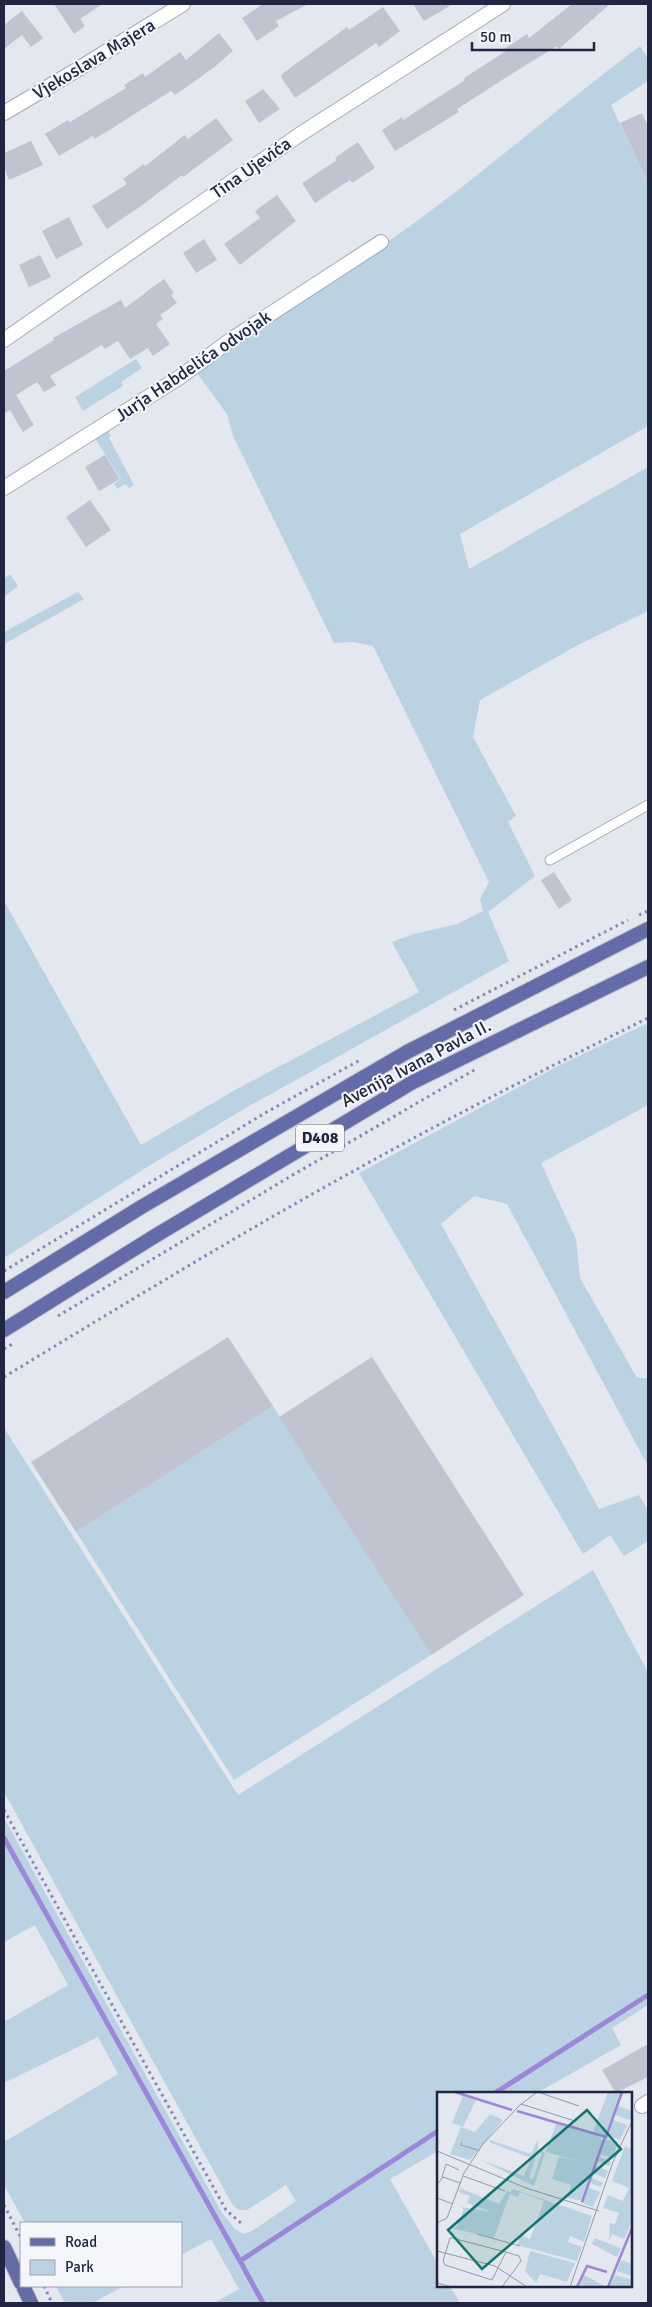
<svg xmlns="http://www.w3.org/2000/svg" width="652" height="2307" viewBox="0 0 652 2307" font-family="Signika,sans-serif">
	<rect width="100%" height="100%" fill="#e3e7ee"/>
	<path fill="#bad2e2" d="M640,46L648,59V81L611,105L648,183V426L460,534L469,569L648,467V611L578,645L480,700L473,737L516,816L508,822L535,876L488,912L509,961L244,1109L152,1164L4,1258V901L141,1145L235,1090L419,992L392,942L414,934L457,924L483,911L480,899L489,882L373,646L353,642L334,643L233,436L227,414L197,373C257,327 321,289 382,246C472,184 553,111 640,46Z
		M136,359L142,368L121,382L123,386L83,411L75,397Z
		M108,430L111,436L109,438L134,485L129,488L126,484L117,489L114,484L121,479L95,438Z
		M10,574L18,586L4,597V579Z
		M78,592L84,599L4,644V632Z
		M646,1024L648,1027V1105L541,1163L576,1239L580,1278L637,1378H648V1466L507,1204L474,1196L441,1224L599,1509L639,1495L648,1510V1541L624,1556L610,1535L583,1554L359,1173L560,1065Z
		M273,1406L431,1655L234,1780L76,1532Z
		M4,1428L238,1795L593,1570L648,1672V2005L612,2028L621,2045L537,2093H438V2151L390,2179L438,2264V2286H450L460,2303H214L239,2289L211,2239L181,2255V2223H25L4,2185V2142L118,2074L98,2037L4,2083V2022L68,1985L35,1925L4,1942V1818L222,2213L235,2229L243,2234L252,2231L296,2201L286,2185L247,2210H238L232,2204L4,1792Z
		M56,2286H124L92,2303H65Z"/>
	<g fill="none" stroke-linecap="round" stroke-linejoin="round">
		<path stroke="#9c86d9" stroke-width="5" d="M4,1838L240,2261
			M495,2093L648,1995
			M263,2303L240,2261L438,2131"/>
	</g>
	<path fill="#bfc4d0" d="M54,4H102L80,19L85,26L74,34Z
		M263,4H308L276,21L279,26L257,41L242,18Z
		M413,4H453L424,21Z
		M572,4H610L559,49L557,46L518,70L457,109L459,112L395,151L382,130L402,117L403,120L465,80L464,78L506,51L504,49L527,34L529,38Z
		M383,7L400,31L379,47L376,43L295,98L281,77L282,74L347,27L349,30Z
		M22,11L43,38L31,47L22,35L4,49V25Z
		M219,33L233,51L212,69L175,95L171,91L95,139L93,136L59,156L45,134L68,120L70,122L126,88L124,85L143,73L145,77L180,52L186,60Z
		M263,89L280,109L259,123L245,101Z
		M642,113L648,126V183L620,123Z
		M216,118L233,140L183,177L182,175L141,206L107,229L92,206L127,184L123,179L144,164L145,166L185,135L188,139Z
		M31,141L43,165L9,180L4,167V153Z
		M358,142L375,168L352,183L350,180L315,203L302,183L337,160L335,158Z
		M277,195L296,221L240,265L224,244L260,218L255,211Z
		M69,217L83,245L56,259L42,231Z
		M204,239L217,260L196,273L183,253Z
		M40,255L51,277L29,287L19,265Z
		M164,279L174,293L171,295L177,303L160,315L163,319L156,324L170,344L153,356L148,348L130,359L118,341L105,349L102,345L50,376L56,385L44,392L37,382L16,395L34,425L23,432L10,410L4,414V371L54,340L53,338L121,300L125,308Z
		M105,455L120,479L99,491L85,467Z
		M90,500L111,530L86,547L66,517Z
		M554,872L572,900L559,909L541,880Z
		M228,1337L273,1406L76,1532L31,1462Z
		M372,1357L524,1595L431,1655L279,1417Z
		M648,2044V2077L616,2093L602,2070Z"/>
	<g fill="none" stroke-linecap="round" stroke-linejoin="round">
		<defs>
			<path id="service" d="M550,860L648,805"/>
			<path id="minor" d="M4,113L75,71L183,4
				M4,340L299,135L503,4
				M4,488L180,377L232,339L381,242
				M642,2106L648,2102"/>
			<path id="primary" d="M4,1292L143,1206L407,1052L648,929
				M4,1330L155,1236L413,1082L648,967
				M4,2247L21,2283
				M23,2286L31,2303"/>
		</defs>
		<use href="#service" stroke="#a5a9b7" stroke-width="11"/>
		<use href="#minor" stroke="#a5a9b7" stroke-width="16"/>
		<use href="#primary" stroke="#c1c2ca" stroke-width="16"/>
		<path stroke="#808ab5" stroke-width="3" stroke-dasharray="2.5 4" stroke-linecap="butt" d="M639,915L648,911
			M454,1010L628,920
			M4,1271L265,1113L360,1060
			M58,1316L291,1176L476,1069
			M4,1349L14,1343
			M4,1377C121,1306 239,1234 359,1168C454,1115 551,1066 648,1018
			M4,1810L226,2210L241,2223
			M4,2205L21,2238
			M44,2286L52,2303"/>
		<use href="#service" stroke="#fff" stroke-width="9"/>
		<use href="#minor" stroke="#fff" stroke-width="14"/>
		<use href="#primary" stroke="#636ca8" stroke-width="14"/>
	</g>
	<g text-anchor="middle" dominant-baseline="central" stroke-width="4" stroke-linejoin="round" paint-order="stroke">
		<rect fill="#f4f6fa" stroke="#606479" stroke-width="1" x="296" y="1124.5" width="48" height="27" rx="4"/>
		<g font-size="16" font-weight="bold" fill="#202542">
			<text x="320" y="1138">D408</text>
		</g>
		<g font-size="18" fill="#202542" stroke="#f4f6fa">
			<text transform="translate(94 59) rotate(-31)">Vjekoslava Majera</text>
			<text transform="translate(251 168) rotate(-35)">Tina Ujevića</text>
			<text transform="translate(193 366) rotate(-34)">Jurja Habdelića odvojak</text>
			<text transform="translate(416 1063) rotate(-28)">Avenija Ivana Pavla II.</text>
		</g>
	</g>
	<g transform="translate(437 2092)">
		<rect width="195" height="195" fill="#e3e7ee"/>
		<path d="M171,0H195L186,2L181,14L195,19V24L193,28L178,23L176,28L190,33L183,48L171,43L169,47L181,52L175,66L164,62L163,65L174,70L172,74L161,70L159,74L171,79L168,86L157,82L155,86L166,91L164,95L153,91L152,96L163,100L156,115L143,110L145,108L167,46L162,45L166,48L144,108L134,107L130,105L134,93L115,87L122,65L141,69L109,60L119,32L79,19L156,40ZM26,4L39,8L26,35L15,31ZM53,22L66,28L33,68L13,62L24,35L38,40ZM101,47V57L92,86L96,87L104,63L103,57L108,61L97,94L42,67L87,84L94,66L52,50L53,48L94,62ZM188,54L195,57V129L187,147L175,142L172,149L173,131L178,132L182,121L166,116L171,103L186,109L192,96L175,89ZM23,96L62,112L70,99L74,100L76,97L155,124L147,150L133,144L131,150L145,155L140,169L80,153L82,148L79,146L83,144L77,141L93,147L107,109L83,100L81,105L73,102L57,146L14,136L20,135L27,117L24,115L55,120L30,111L33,104L22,100ZM157,146L184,156L180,165L155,152ZM93,159L138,171L130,190L103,182L99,191L88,179ZM184,168L195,172V184L180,179ZM147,183L168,194V195H142ZM178,183L195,188L194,195H173Z" fill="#bad2e2"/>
		<path fill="none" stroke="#9c86d9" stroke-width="2.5" d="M18,0L75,18M80,19L169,45L185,0M145,110L168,45M140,195L150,174L170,180M171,195L195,136"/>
		<path fill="none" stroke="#9599a9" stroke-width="1" d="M101,0L142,14M84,12L138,29M25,50L24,53L41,58M0,59L89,96L162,119M26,84L68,99M5,85L9,72L22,78M0,93L6,85L23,91M0,106L16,112M0,131L10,126L27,81L46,52L82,14L100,0M40,142L83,154M0,159L58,174L90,195M0,191L15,195M65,195L84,169L82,164L69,160L38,152L15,146H13L6,169L8,173L55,188L69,160M133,195L176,70L195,29"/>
		<path fill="#0f766e" fill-opacity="0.15" stroke="#0f766e" stroke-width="2.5" d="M150,18L184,57L45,177L11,138Z"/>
		<rect width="195" height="195" fill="none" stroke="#202542" stroke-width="2.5"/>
	</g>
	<rect width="652" height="2307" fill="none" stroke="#202542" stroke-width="10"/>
	<rect x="20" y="2222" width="162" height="65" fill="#f4f6fa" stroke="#9fa2b0"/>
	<rect x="30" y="2238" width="25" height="8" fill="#636ca8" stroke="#9fa2b0"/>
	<text x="65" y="2247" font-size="15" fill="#202542">Road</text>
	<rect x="30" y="2260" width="25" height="15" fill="#bad2e2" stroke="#9fa2b0"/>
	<text x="65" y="2272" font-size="15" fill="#202542">Park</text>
	<path d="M472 42v8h122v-8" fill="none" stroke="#202542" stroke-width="2.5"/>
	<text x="480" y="42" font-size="15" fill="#202542" stroke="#f4f6fa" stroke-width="4" paint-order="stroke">50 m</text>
</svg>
